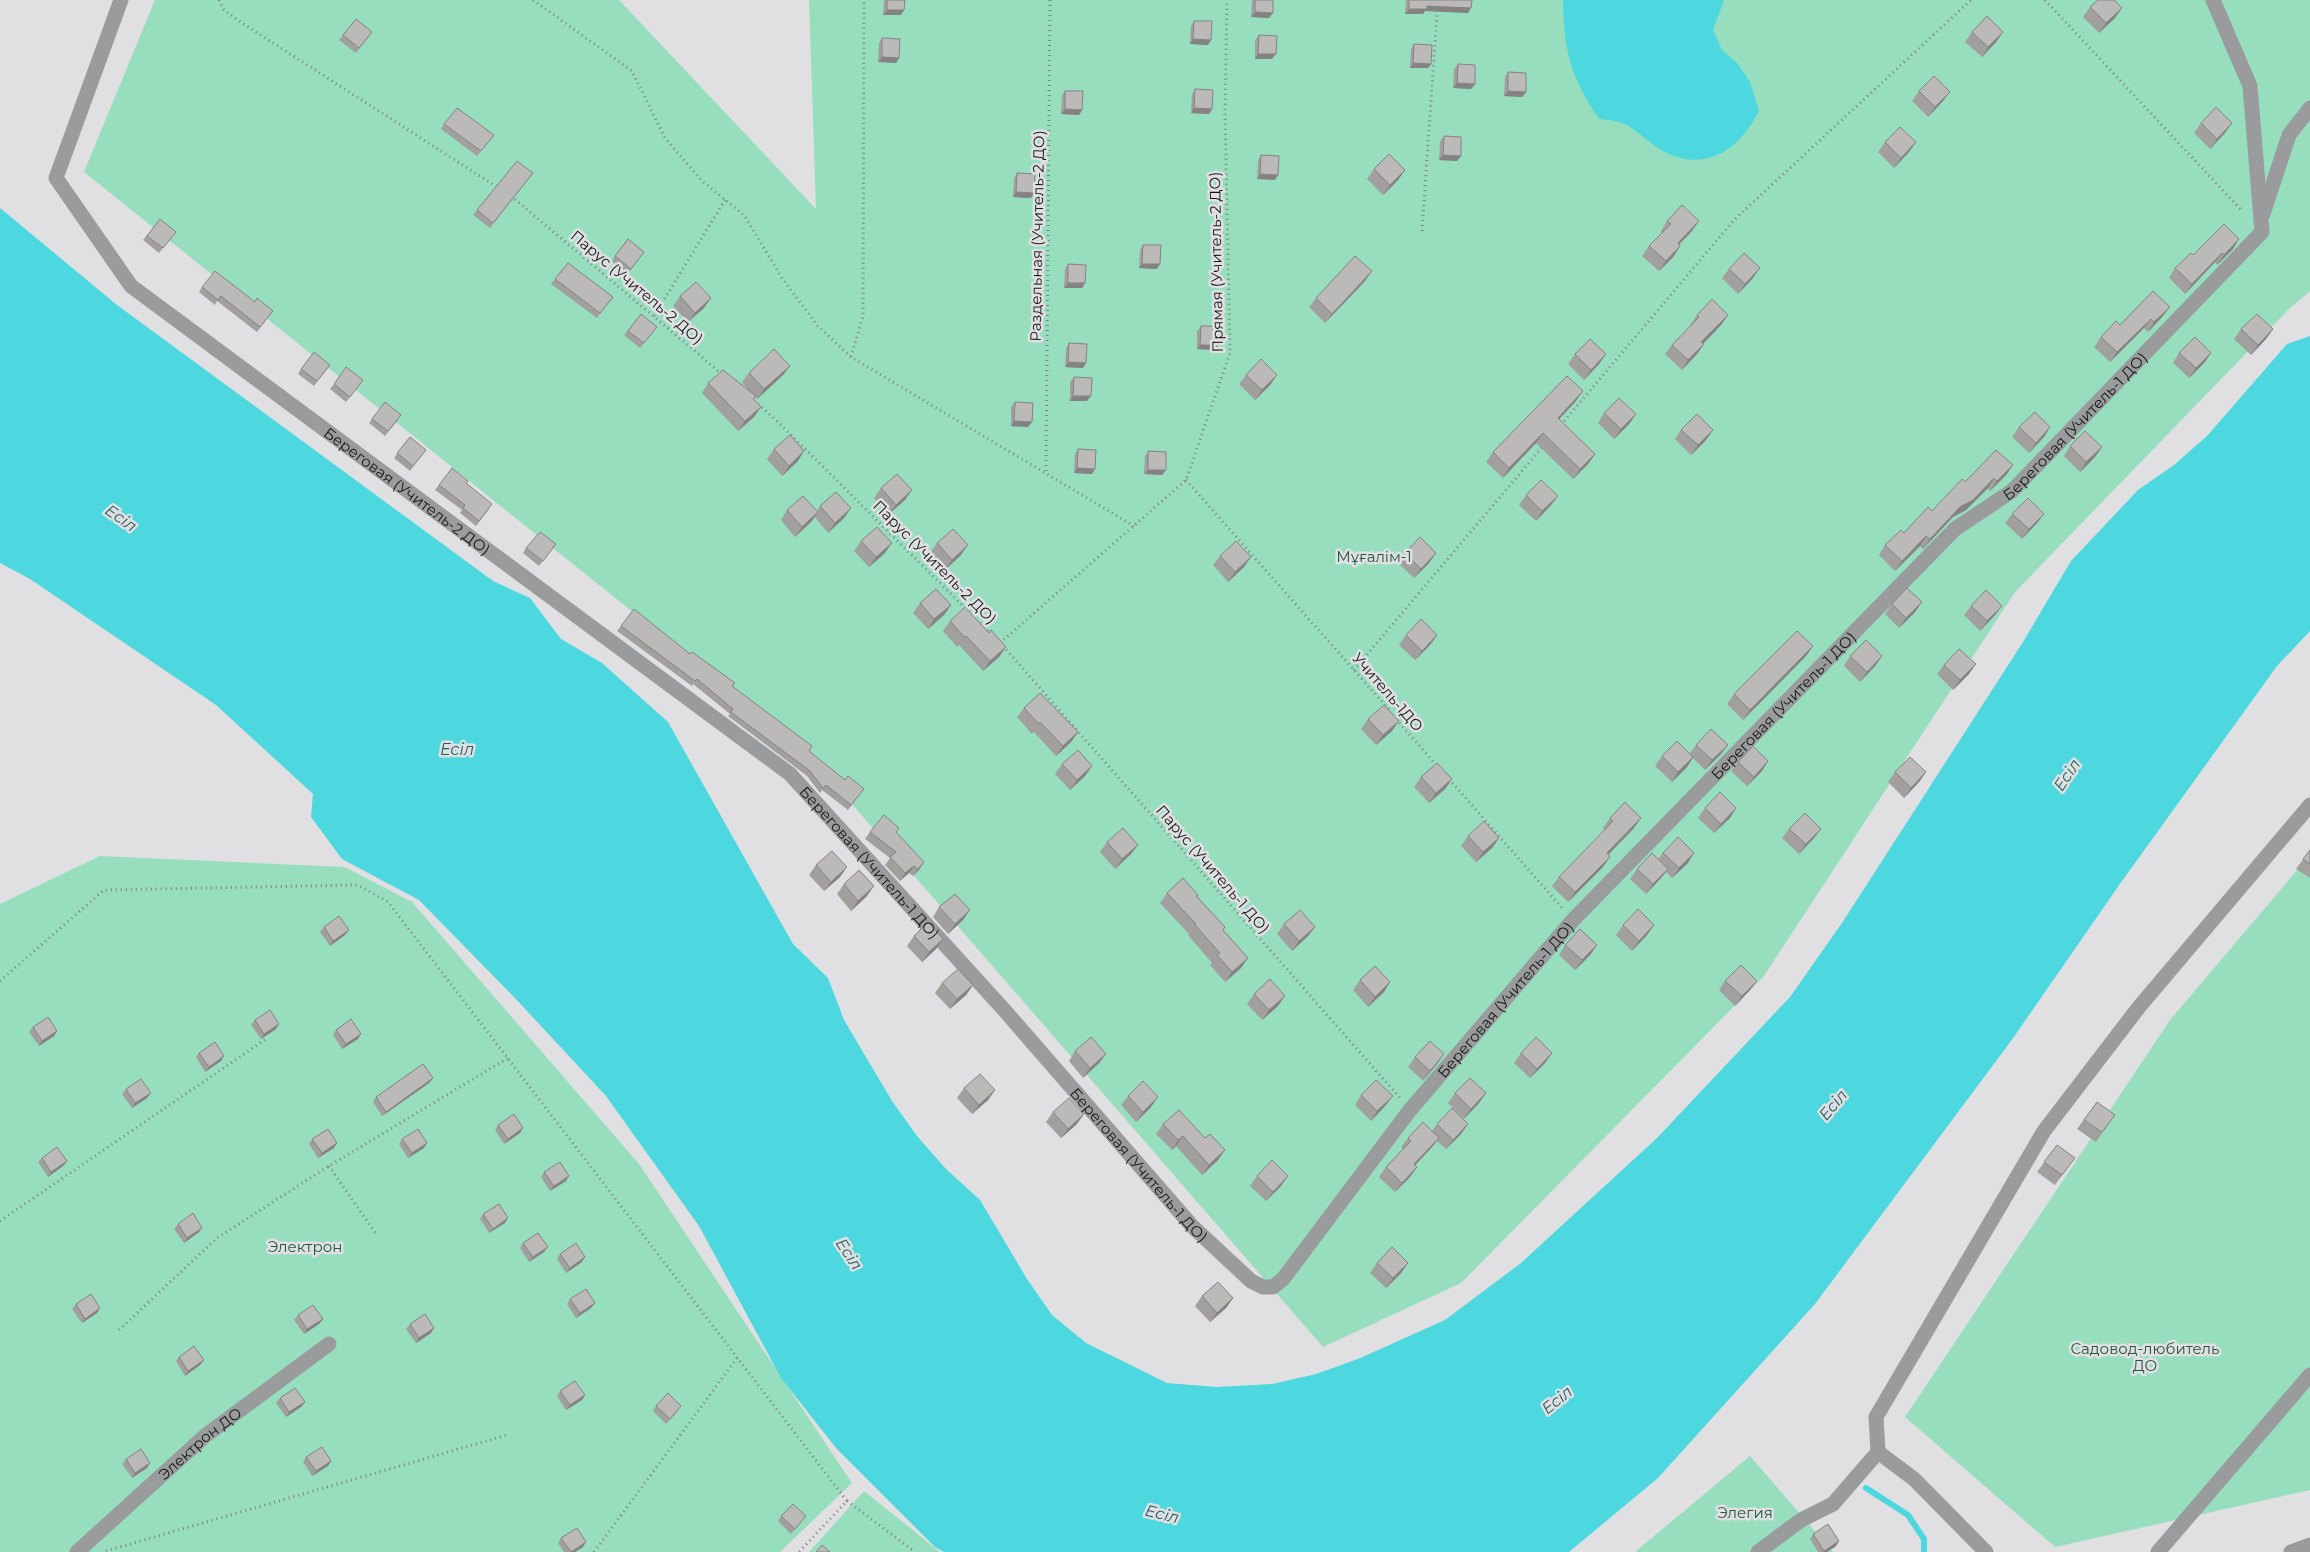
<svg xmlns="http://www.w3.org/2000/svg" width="2310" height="1552" viewBox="0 0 2310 1552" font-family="Montserrat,sans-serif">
	<rect width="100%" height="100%" fill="#e0e0e2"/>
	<path fill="#97debe" d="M155,0H619L816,209L809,0H2310V291L2290,308L2015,592L1764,976L1461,1283L1323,1347L806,751L84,172Z
		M2310,855V1490L2055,1547L1905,1417L2170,1020Z
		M100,856L345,867L412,902L639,1164L852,1483L780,1552H0V904Z
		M1750,1456L1833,1552H1635Z
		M864,1491L940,1552H809Z"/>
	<path fill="#4cd8de" d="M1563,0H1724L1713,30L1722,50L1738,64L1750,82L1759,111C1740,149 1705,174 1663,151C1650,144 1634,127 1622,123C1615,120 1606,120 1599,119C1570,75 1564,52 1563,0Z
		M0,208L117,305L493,581L530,598L561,639L602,663L668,722L793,944L828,978L844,1020L892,1101L917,1136L946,1169L980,1200L1027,1279L1052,1315L1086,1343L1167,1383L1217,1387L1272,1384L1316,1374L1358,1359L1445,1320L1521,1263L1657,1138L1790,997L1842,923L2023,642L2071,561L2138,490L2174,465L2207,436L2287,344L2310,336V631L2277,666L2122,881L2011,1041L1815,1304L1658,1478L1569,1552H944L935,1547L836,1448L781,1378L699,1226L606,1096L514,997L419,900L342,859L311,817L313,794L216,705L30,579L0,563Z"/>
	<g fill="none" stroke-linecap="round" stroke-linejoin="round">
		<path stroke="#4cd8de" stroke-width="6" d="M1866,1488L1908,1515L1924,1539V1552"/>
		<path stroke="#818183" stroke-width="3" stroke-dasharray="1 4" stroke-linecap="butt" d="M219,0L224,10L242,23L500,189
			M533,0L632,71L665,138L702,181L744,215L782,278L818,326L851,357L1134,526
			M2045,0L2243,212
			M511,196L722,374
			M1422,231L1438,0
			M654,316L725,200
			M851,357L863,316L864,0
			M758,404L777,421L967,610
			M1561,425L1734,220L1971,0
			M1046,471L1050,0
			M1186,480L1391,712
			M980,623L992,635
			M1000,643L1186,480L1230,353L1225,112L1227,0
			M1003,646L1400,1098
			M1354,670L1544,445
			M1396,719L1438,767
			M1449,779L1562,908
			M0,981L104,890L358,885L388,902L847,1501L799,1552
			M329,1166L376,1234
			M0,1221L266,1039
			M119,1330L217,1238L329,1166L508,1058
			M847,1501L915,1552
			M106,1551L507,1435
			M594,1552L737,1358"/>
		<g stroke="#9a9b9c" stroke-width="15">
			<path id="s1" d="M121,0L56,178L131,286L790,774L1006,1012L1192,1226L1251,1281L1263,1287H1273L1283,1279L1410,1110L1573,920L1955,529L2012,491L2262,232L2250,86L2213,0"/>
			<path d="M2263,214L2289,135L2310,108"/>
			<path d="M1878,1452L1914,1479L1986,1552"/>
			<path id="s2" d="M77,1552L205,1436L329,1344"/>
			<path d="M1758,1552L1801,1520L1833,1504L1878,1452L1876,1417L2044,1131L2139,1007L2310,805"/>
			<path d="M2158,1552L2310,1375"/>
			<path d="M2291,1552L2310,1545"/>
		</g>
	</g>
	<path fill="#a2a09f" d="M884,0H905L904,10L901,15H883Z
		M1252,0H1273L1269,18L1251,17Z
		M1406,0H1472L1468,13L1425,11L1423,14H1405Z
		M2090,7L2115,18L2099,33L2083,17Z
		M356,19L372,32L356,53L339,40Z
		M1194,21L1208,45L1190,44L1191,26Z
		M1972,32H2003L1996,42L1982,57L1965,42Z
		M1259,35L1272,59H1255V40Z
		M882,38L899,58L896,63L878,62L879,43Z
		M1414,44L1431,64L1428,68H1410L1411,49Z
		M1458,64L1475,84L1471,89L1453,88L1454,69Z
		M1508,72L1526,92L1522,97L1504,96L1505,77Z
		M1195,89L1212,109L1209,114L1191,113L1192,94Z
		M1065,91L1082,110L1079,115L1061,114L1062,95Z
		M1919,91L1943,101L1928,117L1912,101Z
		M2201,123L2225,133L2210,149L2194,133Z
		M444,124L494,135L477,156L441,129Z
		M1444,136L1461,156L1457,161L1439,160L1440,141Z
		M1885,142H1916L1909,152L1894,168L1878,152Z
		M1261,155L1278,175L1275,180L1257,179L1258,160Z
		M1374,169L1405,170L1398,180L1383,195L1367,179Z
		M533,173L490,228L473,215L477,210Z
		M1017,173L1034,193L1031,198L1013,197L1014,178Z
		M160,219L172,237L159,253L143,240Z
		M1667,221L1692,231L1679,244L1674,256L1659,271L1642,256L1649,246L1662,233L1661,231Z
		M1143,245L1157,269L1139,268L1140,250Z
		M2233,249L2217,265L2215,262L2185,294L2169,278L2175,268L2193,255Z
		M644,252L628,274L612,261L615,256Z
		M1068,264L1085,283L1082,288H1064L1065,269Z
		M1729,269L1753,278L1738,294L1722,278Z
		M555,279L613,297L597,318L551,284Z
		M1365,281L1325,323L1309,307L1316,298Z
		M202,287L273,311L257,332L217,301L215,305L199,292Z
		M680,296L704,308L688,322L673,306Z
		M641,314L653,332L640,348L624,335Z
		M1697,315H1728L1721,325L1703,344H1704L1697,354L1682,370L1665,354L1672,345L1691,326L1690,325Z
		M2163,316L2148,332L2144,328L2110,362L2094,347L2101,337L2120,325Z
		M1201,326L1214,350L1197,349V331Z
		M2241,329H2273L2266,339L2251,355L2234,339Z
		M1069,343L1083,368L1065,367L1066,348Z
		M2179,353H2211L2204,363L2189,378L2173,363Z
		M1575,354H1606L1599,364L1584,380L1568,364Z
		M330,365L314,386L298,374L301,369Z
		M790,366L783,375L757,399L755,397L754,399L761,407L754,417L738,431L702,393L708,383L750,392L742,382L749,373Z
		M1246,375L1270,385L1255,400L1239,384Z
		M1074,377L1087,401H1070V382Z
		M334,384L359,385L346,402L330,389Z
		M1576,401L1559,419L1595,454L1588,464L1573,479L1536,443L1503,478L1486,462L1493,452Z
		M385,402L398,420L385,436L369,423Z
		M1015,402L1028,427L1011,426V407Z
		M1604,413L1636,414L1629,424L1614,439L1598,423Z
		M2019,427H2050L2044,437L2029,453L2012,437Z
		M1681,430L1706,440L1691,455L1675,439Z
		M410,437L426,450L410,471L394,458Z
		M2070,446L2102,447L2095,457L2080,472L2064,456Z
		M774,449L798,461L782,476L767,459Z
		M1078,449L1092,474L1074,473L1075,454Z
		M1148,451L1162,475L1144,474L1145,456Z
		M2013,465L2006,475L1990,491L1988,488L1966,510L1953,517L1923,549L1920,546L1895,571L1879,555L1885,545L1904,533L1932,511L1965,482Z
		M466,483L489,509L476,526L460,513L462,510L435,490L439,485Z
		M881,488L905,500L889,514L874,498Z
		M1526,495L1558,496L1551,505L1536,521L1519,505Z
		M820,506L844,518L828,533L815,517L811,522L795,537L781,520L787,510L817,511Z
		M2012,514H2044L2037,523L2022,539L2005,523Z
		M861,541L885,553L869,567L854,551Z
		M937,543L961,555L945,570L930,553Z
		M556,544L539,566L523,553L526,548Z
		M1405,553H1436L1429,563L1414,578L1398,563Z
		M1220,556L1244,567L1228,582L1213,565Z
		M1922,602L1915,612L1899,628L1885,614L1892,604Z
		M920,603L951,605L944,615L928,629L913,613Z
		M1971,606L1995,615L1980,631L1964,615Z
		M950,621L989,633L1006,647L999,657L983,671L959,645L957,647L943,631Z
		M621,626L690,654L732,686L809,751L845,780L864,789L848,810L822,790L820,793L807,776L728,716L730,714L693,684L692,686L617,631Z
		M1406,635H1437L1430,645L1415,660L1399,645Z
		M1813,646L1806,656L1743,720L1727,704L1734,694Z
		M1850,656H1882L1875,666L1860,682L1844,666Z
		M1944,665L1969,674L1953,690L1937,674Z
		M1024,708L1078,732L1071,742L1056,756L1034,732L1032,734L1017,717Z
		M1368,719L1392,731L1376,745L1361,729Z
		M1696,745H1728L1721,754L1705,770L1693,758L1687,767L1672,782L1655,766L1662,756L1690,753Z
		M1768,761L1762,771L1747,786L1731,771L1738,762Z
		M1062,764L1092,766L1085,776L1070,790L1055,774Z
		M1895,772H1926L1919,782L1904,798L1888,782Z
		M1421,777L1452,779L1445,789L1429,803L1414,787Z
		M1705,808L1730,818L1714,833L1698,818Z
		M1610,818L1634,828L1608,855L1603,867L1568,902L1552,886L1559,877L1605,830L1603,828Z
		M1789,829H1821L1814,838L1799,854L1782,838Z
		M870,832H896L919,870L913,876L909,873L900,881L885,865L890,858L865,839Z
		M1468,836L1499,838L1492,848L1476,862L1461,846Z
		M1107,842L1138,845L1131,854L1115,869L1100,852Z
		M2310,850V878L2296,869Z
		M1663,853L1688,863L1672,878L1666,872L1661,878L1646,894L1630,879L1637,869L1658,859Z
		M816,865L840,877L824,891L809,875Z
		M844,884L867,896L851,911L837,894Z
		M1167,893L1197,896L1225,927L1223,930L1248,958L1241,968L1225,982L1210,965L1212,963L1188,935L1189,934L1160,903Z
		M939,907L963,920L948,934L933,917Z
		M1284,924L1315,927L1308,936L1292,951L1277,934Z
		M1623,925H1654L1647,935L1632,951L1616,935Z
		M324,927L345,935L330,946L320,932Z
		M914,936L943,939L936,949L922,962L907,946Z
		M1565,945H1597L1590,955L1575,970L1559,955Z
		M1360,980L1390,982L1384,992L1368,1007L1353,990Z
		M1725,981L1750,990L1735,1006L1719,990Z
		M942,983L973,985L966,995L950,1009L935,993Z
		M1254,994L1278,1006L1262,1020L1247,1004Z
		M255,1020L276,1029L261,1039L251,1025Z
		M33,1027L57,1031L54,1036L39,1046L29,1032Z
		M336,1030L358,1039L342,1049L333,1035Z
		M1075,1051L1106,1054L1099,1063L1083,1078L1069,1061Z
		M199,1053L221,1061L205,1072L196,1057Z
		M1521,1053H1552L1545,1063L1530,1078L1514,1063Z
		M1415,1057L1437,1064L1423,1081L1408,1067Z
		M433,1078L429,1083L382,1116L373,1102L376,1097Z
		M964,1088L995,1090L988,1100L972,1114L957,1098Z
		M126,1089L147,1098L132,1108L122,1094Z
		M1455,1093H1486L1479,1103L1464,1119L1448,1103Z
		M1361,1095L1386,1105L1371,1121L1355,1105Z
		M1128,1096L1151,1107L1136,1122L1121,1105Z
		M2097,1102L2115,1115L2096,1142L2077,1129Z
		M1053,1112L1077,1124L1061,1138L1046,1122Z
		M1163,1124L1225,1150L1218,1160L1202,1175L1176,1146L1172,1150L1156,1134Z
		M1437,1124H1468L1461,1134L1446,1149L1437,1141L1432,1147L1415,1165L1417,1167L1410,1177L1395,1192L1379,1177L1386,1167L1403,1149L1401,1147L1408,1138L1432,1131Z
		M498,1125L520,1133L504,1144L495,1130Z
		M312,1139L334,1148L318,1158L309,1144Z
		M402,1139L424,1148L408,1158L399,1144Z
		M2057,1145L2075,1158L2055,1185L2037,1172Z
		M42,1158L67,1161L63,1166L48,1177L38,1162Z
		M544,1172L566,1181L550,1191L541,1177Z
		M1257,1176L1281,1186L1266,1201L1250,1186Z
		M483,1214L505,1223L489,1233L480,1219Z
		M178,1224L202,1228L199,1232L184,1243L174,1229Z
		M523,1243L544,1252L529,1262L520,1248Z
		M560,1254L582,1262L566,1273L557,1259Z
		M1377,1263L1401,1273L1386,1288L1370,1273Z
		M1202,1296L1233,1298L1226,1308L1210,1322L1195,1306Z
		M570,1299L591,1308L576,1318L567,1304Z
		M76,1304L97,1313L82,1323L72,1309Z
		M298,1315L323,1319L319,1324L304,1334L294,1320Z
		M410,1324L431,1333L416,1343L406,1329Z
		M179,1357L200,1365L185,1376L176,1361Z
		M560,1391L585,1395L582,1400L566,1410L557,1396Z
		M280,1398L305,1402L301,1407L286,1417L276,1403Z
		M656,1406L678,1411L666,1424L653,1411Z
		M306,1457L331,1461L328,1466L312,1476L303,1462Z
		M126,1459L147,1468L132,1478L122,1464Z
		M781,1516H806L791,1534L778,1521Z
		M1813,1534L1836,1546L1827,1552H1818L1810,1539Z
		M561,1538L583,1547L575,1552H564L558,1543Z"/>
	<path fill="#848282" d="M1427,6L1471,8L1468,13L1425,11L1423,14H1405L1409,9Z
		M2122,8L2115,18L2099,33L2106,23Z
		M887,10H904L901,15H883Z
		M1255,12L1273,13L1269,18L1251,17Z
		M2003,32L1996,42L1982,57L1988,47Z
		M1193,39L1211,40L1208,45L1190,44Z
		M1258,54H1276L1272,59H1255Z
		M882,57L899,58L896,63L878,62Z
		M1413,63L1431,64L1428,68H1410Z
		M1457,83L1475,84L1471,89L1453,88Z
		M1508,91L1526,92L1522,97L1504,96Z
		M1950,92L1943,101L1928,117L1935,107Z
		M1194,108L1212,109L1209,114L1191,113Z
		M1065,109L1082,110L1079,115L1061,114Z
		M2232,123L2225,133L2210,149L2217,139Z
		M1916,142L1909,152L1894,168L1901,158Z
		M1443,155L1461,156L1457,161L1439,160Z
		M1405,170L1398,180L1383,195L1390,185Z
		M1260,174L1278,175L1275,180L1257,179Z
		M1016,192L1034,193L1031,198L1013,197Z
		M1699,221L1692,231L1671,253L1678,243Z
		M2239,239L2233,249L2217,265L2224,255Z
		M1680,246L1674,256L1659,271L1666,261Z
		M2222,253L2215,262L2185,294L2192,284Z
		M1142,264H1160L1157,269L1139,268Z
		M1760,268L1753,278L1738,294L1745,284Z
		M1372,271L1365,281L1325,323L1332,314Z
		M1068,283H1085L1082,288H1064Z
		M711,298L704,308L688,322L695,313Z
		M2170,307L2163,316L2148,332L2154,322Z
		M1728,315L1721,325L1695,352L1701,342Z
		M2151,319L2144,328L2110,362L2117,352Z
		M2273,329L2266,339L2251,355L2258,345Z
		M1704,344L1697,354L1682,370L1688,360Z
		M1200,345H1218L1214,350L1197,349Z
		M2211,353L2204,363L2189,378L2196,368Z
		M1606,354L1599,364L1584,380L1591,370Z
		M1068,362L1086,363L1083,368L1065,367Z
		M790,366L783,375L757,399L764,389Z
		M1277,375L1270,385L1255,400L1262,390Z
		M1583,391L1576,401L1551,428L1558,418Z
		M1073,396H1091L1087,401H1070Z
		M761,407L754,417L738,431L745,421Z
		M1636,414L1629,424L1614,439L1621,429Z
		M1014,421L1032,422L1028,427L1011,426Z
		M2050,427L2044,437L2029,453L2036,443Z
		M1713,430L1706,440L1691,455L1698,445Z
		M1543,433L1536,443L1503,478L1509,468Z
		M2102,447L2095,457L2080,472L2086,462Z
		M804,451L798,461L782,476L789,466Z
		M1595,454L1588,464L1573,479L1580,469Z
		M2013,465L2006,475L1990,491L1997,481Z
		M1077,468L1095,469L1092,474L1074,473Z
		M1148,470H1166L1162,475L1144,474Z
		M1994,478L1988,488L1966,510L1953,517L1923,549L1930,539L1960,507Z
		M912,490L905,500L889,514L896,505Z
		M1558,496L1551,505L1536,521L1542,511Z
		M851,508L844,518L828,533L835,523Z
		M818,512L811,522L795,537L802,527Z
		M2044,514L2037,523L2022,539L2029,529Z
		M1926,536L1920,546L1895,571L1902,561Z
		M892,543L885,553L869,567L876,557Z
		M968,545L961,555L945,570L952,560Z
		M1436,553L1429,563L1414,578L1421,569Z
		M1251,557L1244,567L1228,582L1235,572Z
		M1922,602L1915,612L1899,628L1906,618Z
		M951,605L944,615L928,629L934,619Z
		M2002,606L1995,615L1980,631L1987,621Z
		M1437,635L1430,645L1415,660L1422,651Z
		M1813,646L1806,656L1743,720L1750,710Z
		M1006,647L999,657L983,671L990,661Z
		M1882,656L1875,666L1860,682L1867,672Z
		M1976,664L1969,674L1953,690L1960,680Z
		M1399,721L1392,731L1376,745L1383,735Z
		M1078,732L1071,742L1056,756L1063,746Z
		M1728,745L1721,754L1705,770L1712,760Z
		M1693,757L1687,767L1672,782L1678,772Z
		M1768,761L1762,771L1747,786L1754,777Z
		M1092,766L1085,776L1070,790L1077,780Z
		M1926,772L1919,782L1904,798L1911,788Z
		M1452,779L1445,789L1429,803L1436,793Z
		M1736,808L1730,818L1714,833L1721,824Z
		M1641,818L1634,828L1600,863L1607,853Z
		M1821,829L1814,838L1799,854L1806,844Z
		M1499,838L1492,848L1476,862L1483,852Z
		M1138,845L1131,854L1115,869L1122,859Z
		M1694,853L1688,863L1672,878L1679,868Z
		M1610,857L1603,867L1568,902L1575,892Z
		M924,862L919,870L913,876L918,869Z
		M914,866L909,873L900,881L905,873Z
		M847,867L840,877L824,891L831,882Z
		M1668,869L1661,878L1646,894L1653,884Z
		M874,886L867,896L851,911L858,901Z
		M970,910L963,920L948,934L955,924Z
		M1654,925L1647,935L1632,951L1639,941Z
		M1315,927L1308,936L1292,951L1299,941Z
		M349,930L345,935L330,946L333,941Z
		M943,939L936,949L922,962L929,952Z
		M1597,945L1590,955L1575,970L1582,960Z
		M1248,958L1241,968L1225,982L1232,972Z
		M1757,981L1750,990L1735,1006L1742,996Z
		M1390,982L1384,992L1368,1007L1375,997Z
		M973,985L966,995L950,1009L957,999Z
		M1285,996L1278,1006L1262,1020L1269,1010Z
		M279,1024L276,1029L261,1039L264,1034Z
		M57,1031L54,1036L39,1046L42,1041Z
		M361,1034L358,1039L342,1049L346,1044Z
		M1552,1053L1545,1063L1530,1078L1537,1069Z
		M1106,1054L1099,1063L1083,1078L1090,1068Z
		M1444,1054L1437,1064L1423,1081L1430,1071Z
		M224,1056L221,1061L205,1072L209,1067Z
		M433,1078L429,1083L382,1116L386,1112Z
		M995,1090L988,1100L972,1114L979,1105Z
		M151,1093L147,1098L132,1108L135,1103Z
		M1486,1093L1479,1103L1464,1119L1471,1109Z
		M1393,1096L1386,1105L1371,1121L1377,1111Z
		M1158,1097L1151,1107L1136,1122L1143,1112Z
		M1084,1114L1077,1124L1061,1138L1068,1129Z
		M1468,1124L1461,1134L1446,1149L1453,1140Z
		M523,1128L520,1133L504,1144L508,1139Z
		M1183,1136L1176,1146L1172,1150L1178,1140Z
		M1439,1138L1432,1147L1407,1174L1414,1164Z
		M337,1143L334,1148L318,1158L322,1153Z
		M427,1143L424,1148L408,1158L412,1153Z
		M1225,1150L1218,1160L1202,1175L1209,1165Z
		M67,1161L63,1166L48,1177L51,1172Z
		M1417,1167L1410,1177L1395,1192L1402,1183Z
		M569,1176L566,1181L550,1191L554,1186Z
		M1288,1176L1281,1186L1266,1201L1273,1192Z
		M508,1218L505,1223L489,1233L493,1229Z
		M202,1228L199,1232L184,1243L187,1238Z
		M548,1247L544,1252L529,1262L533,1257Z
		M585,1257L582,1262L566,1273L570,1268Z
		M1408,1263L1401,1273L1386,1288L1393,1278Z
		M1233,1298L1226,1308L1210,1322L1217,1313Z
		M595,1303L591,1308L576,1318L580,1313Z
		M100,1308L97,1313L82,1323L85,1319Z
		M323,1319L319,1324L304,1334L307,1329Z
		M434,1328L431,1333L416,1343L419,1338Z
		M204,1360L200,1365L185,1376L188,1371Z
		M585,1395L582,1400L566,1410L570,1405Z
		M305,1402L301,1407L286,1417L289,1412Z
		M331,1461L328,1466L312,1476L316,1471Z
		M150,1463L147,1468L132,1478L135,1473Z
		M1839,1541L1836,1546L1827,1552H1823Z
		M586,1542L583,1547L575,1552H571Z"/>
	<path fill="#bcbab9" stroke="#848282" d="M887,0H905L904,10H887Z
		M1255,0H1273V13L1255,12Z
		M1409,0H1472L1471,8L1427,6V9H1409Z
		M2098,0H2114L2122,8L2106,23L2090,7Z
		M1987,16L2003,32L1988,47L1972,32Z
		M356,19L372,32L359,48L343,35Z
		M1194,21H1212L1211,40L1193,39Z
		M1259,35L1277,36L1276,54H1258Z
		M882,38L900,39L899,58L882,57Z
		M1414,44L1432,45L1431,64L1413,63Z
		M1458,64L1475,65V84L1457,83Z
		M1508,72L1526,73V92L1508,91Z
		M1934,76L1950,92L1935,107L1919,91Z
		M1195,89L1213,90L1212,109L1194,108Z
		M1065,91H1083L1082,110L1065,109Z
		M2216,107L2232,123L2217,139L2201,123Z
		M457,108L494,135L481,151L444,124Z
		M1900,127L1916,142L1901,158L1885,142Z
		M1444,136L1461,137V156L1443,155Z
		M1389,154L1405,170L1390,185L1374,169Z
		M1261,155L1279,156L1278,175L1260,174Z
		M517,161L533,173L493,223L477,210Z
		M1017,173L1035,174L1034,193L1016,192Z
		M1682,205L1699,221L1678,243L1680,246L1666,261L1649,246L1671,224L1667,221Z
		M160,219L176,232L163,248L147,236Z
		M2224,224L2239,239L2224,255L2222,253L2192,284L2175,268L2191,253L2193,255Z
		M628,239L644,252L631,269L615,256Z
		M1143,245H1161L1160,264H1142Z
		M1744,253L1760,268L1745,284L1729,269Z
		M1355,256L1372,271L1332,314L1316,298Z
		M568,263L613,297L600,313L555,279Z
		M1068,264L1086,265L1085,283H1068Z
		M215,271L255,302L257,298L273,311L260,327L221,296L218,300L202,287Z
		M696,282L711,298L695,313L680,296Z
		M2153,291L2170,307L2154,322L2151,319L2117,352L2101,337L2116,321L2120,325Z
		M1712,299L1728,315L1701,342L1704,344L1688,360L1672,345L1699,317L1697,315Z
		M641,314L657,327L644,343L628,331Z
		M2257,314L2273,329L2258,345L2241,329Z
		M1201,326H1219L1218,345H1200Z
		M2195,337L2211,353L2196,368L2179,353Z
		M1590,339L1606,354L1591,370L1575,354Z
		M1069,343L1087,344L1086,363L1068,362Z
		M774,349L790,366L764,389L749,373Z
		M314,352L330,365L317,381L301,369Z
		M1261,359L1277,375L1262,390L1246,375Z
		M346,367L363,380L350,397L334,384Z
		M723,370L756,396L753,399L761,407L745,421L708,383Z
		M1567,376L1583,391L1558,418L1595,454L1580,469L1543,433L1509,468L1493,452Z
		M1074,377L1092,378L1091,396H1073Z
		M1619,398L1636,414L1621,429L1604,413Z
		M385,402L401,415L388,431L372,419Z
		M1015,402L1033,403L1032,422L1014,421Z
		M2035,412L2050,427L2036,443L2019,427Z
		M1697,414L1713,430L1698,445L1681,430Z
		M2085,431L2102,447L2086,462L2070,446Z
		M790,435L804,451L789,466L774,449Z
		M410,437L426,450L413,466L397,453Z
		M1078,449L1096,450L1095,469L1077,468Z
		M1996,450L2013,465L1997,481L1994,478L1973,500L1960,507L1930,539L1926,536L1902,561L1885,545L1901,530L1904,533L1928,507L1932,511L1962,479L1965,482Z
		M1148,451L1166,452V470H1148Z
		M452,468L468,481L466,483L492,504L479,521L463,508L465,505L439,485Z
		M897,474L912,490L896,505L881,488Z
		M1541,480L1558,496L1542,511L1526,495Z
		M836,492L851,508L835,523L820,506Z
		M803,496L818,512L802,527L787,510Z
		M2028,498L2044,514L2029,529L2012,514Z
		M877,527L892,543L876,557L861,541Z
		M953,529L968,545L952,560L937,543Z
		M540,532L556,544L543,561L526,548Z
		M1420,537L1436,553L1421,569L1405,553Z
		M1236,541L1251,557L1235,572L1220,556Z
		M1907,588L1922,602L1906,618L1892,604Z
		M936,589L951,605L934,619L920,603Z
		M1986,590L2002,606L1987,621L1971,606Z
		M965,607L989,633L991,630L1006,647L990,661L966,636L964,637L950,621Z
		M634,609L690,654L692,652L735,683L732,686L812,746L809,751L845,780L848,776L864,789L851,805L826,785L823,788L810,771L731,712L733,709L697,679L695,681L621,626Z
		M1421,619L1437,635L1422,651L1406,635Z
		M1797,631L1813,646L1750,710L1734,694Z
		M1866,640L1882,656L1867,672L1850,656Z
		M1959,649L1976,664L1960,680L1944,665Z
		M1040,693L1078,732L1063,746L1040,722L1039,724L1024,708Z
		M1384,705L1399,721L1383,735L1368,719Z
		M1711,729L1728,745L1712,760L1696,745Z
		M1677,741L1693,757L1678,772L1662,756Z
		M1753,746L1768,761L1754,777L1738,762Z
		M1078,750L1092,766L1077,780L1062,764Z
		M1910,757L1926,772L1911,788L1895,772Z
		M1437,763L1452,779L1436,793L1421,777Z
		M1720,792L1736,808L1721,824L1705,808Z
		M1625,802L1641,818L1607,853L1610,857L1575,892L1559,877L1613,821L1610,818Z
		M1805,813L1821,829L1806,844L1789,829Z
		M884,815L899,828L896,832L924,862L918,869L914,866L905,873L890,857L896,852L870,832Z
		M1484,821L1499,838L1483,852L1468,836Z
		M1123,828L1138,845L1122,859L1107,842Z
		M1678,837L1694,853L1679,868L1663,853Z
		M2310,850V864L2303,859Z
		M832,851L847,867L831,882L816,865Z
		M1652,853L1668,869L1653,884L1637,869Z
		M859,870L874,886L858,901L844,884Z
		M1183,878L1198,895L1196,896L1225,927L1223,930L1248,958L1232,972L1217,955L1220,953L1195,925L1196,924L1167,893Z
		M955,894L970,910L955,924L939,907Z
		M1638,909L1654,925L1639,941L1623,925Z
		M1300,910L1315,927L1299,941L1284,924Z
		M339,916L349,930L333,941L324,927Z
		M928,922L943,939L929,952L914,936Z
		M1580,929L1597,945L1582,960L1565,945Z
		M1741,965L1757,981L1742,996L1725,981Z
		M1375,966L1390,982L1375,997L1360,980Z
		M958,969L973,985L957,999L942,983Z
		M1270,979L1285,996L1269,1010L1254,994Z
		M270,1010L279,1024L264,1034L255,1020Z
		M48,1017L57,1031L42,1041L33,1027Z
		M351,1019L361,1034L346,1044L336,1030Z
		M1091,1037L1106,1054L1090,1068L1075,1051Z
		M1536,1037L1552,1053L1537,1069L1521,1053Z
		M1430,1041L1444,1054L1430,1071L1415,1057Z
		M215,1042L224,1056L209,1067L199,1053Z
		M423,1064L433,1078L386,1112L376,1097Z
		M980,1074L995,1090L979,1105L964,1088Z
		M1470,1078L1486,1093L1471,1109L1455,1093Z
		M141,1079L151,1093L135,1103L126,1089Z
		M1376,1080L1393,1096L1377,1111L1361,1095Z
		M1143,1081L1158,1097L1143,1112L1128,1096Z
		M1069,1098L1084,1114L1068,1129L1053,1112Z
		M2097,1102L2115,1115L2102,1132L2084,1120Z
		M1452,1108L1468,1124L1453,1140L1437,1124Z
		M1179,1110L1205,1138L1210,1134L1225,1150L1209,1165L1183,1136L1178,1140L1163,1124Z
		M514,1114L523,1128L508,1139L498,1125Z
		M1423,1122L1439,1138L1414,1164L1417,1167L1402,1183L1386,1167L1411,1141L1408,1138Z
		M328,1129L337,1143L322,1153L312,1139Z
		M418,1129L427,1143L412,1153L402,1139Z
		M2057,1145L2075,1158L2062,1175L2044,1162Z
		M57,1147L67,1161L51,1172L42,1158Z
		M1272,1160L1288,1176L1273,1192L1257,1176Z
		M560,1162L569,1176L554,1186L544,1172Z
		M499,1204L508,1218L493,1229L483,1214Z
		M193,1213L202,1228L187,1238L178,1224Z
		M538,1233L548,1247L533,1257L523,1243Z
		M576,1243L585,1257L570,1268L560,1254Z
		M1392,1247L1408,1263L1393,1278L1377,1263Z
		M1218,1282L1233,1298L1217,1313L1202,1296Z
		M586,1289L595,1303L580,1313L570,1299Z
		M91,1294L100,1308L85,1319L76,1304Z
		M313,1305L323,1319L307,1329L298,1315Z
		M425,1314L434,1328L419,1338L410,1324Z
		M194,1346L204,1360L188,1371L179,1357Z
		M575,1381L585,1395L570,1405L560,1391Z
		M295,1388L305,1402L289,1412L280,1398Z
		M668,1393L681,1406L670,1419L656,1406Z
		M322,1447L331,1461L316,1471L306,1457Z
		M141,1449L150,1463L135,1473L126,1459Z
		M793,1504L806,1516L795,1529L781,1516Z
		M1828,1524L1839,1541L1824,1551L1813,1534Z
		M577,1528L586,1542L571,1552L561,1538Z
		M822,1545L830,1552H816Z"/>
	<g text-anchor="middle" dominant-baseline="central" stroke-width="5" stroke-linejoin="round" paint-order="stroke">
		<g font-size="15" fill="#161617" stroke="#e0e0e2">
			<text transform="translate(1037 236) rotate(-89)">Раздельная (Учитель-2 ДО)</text>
			<text transform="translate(1216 262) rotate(-91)">Прямая (Учитель-2 ДО)</text>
			<text transform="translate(637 287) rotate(40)">Парус (Учитель-2 ДО)</text>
			<text stroke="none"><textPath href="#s1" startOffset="3030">Береговая (Учитель-1 ДО)</textPath></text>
			<text stroke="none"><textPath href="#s1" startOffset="665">Береговая (Учитель-2 ДО)</textPath></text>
			<text transform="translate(935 562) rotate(45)">Парус (Учитель-2 ДО)</text>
			<text transform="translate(1388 692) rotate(49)">Учитель-1ДО</text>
			<text stroke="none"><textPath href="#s1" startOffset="2625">Береговая (Учитель-1 ДО)</textPath></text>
			<text stroke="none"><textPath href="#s1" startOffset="1260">Береговая (Учитель-1 ДО)</textPath></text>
			<text transform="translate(1213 869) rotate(49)">Парус (Учитель-1 ДО)</text>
			<text stroke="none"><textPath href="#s1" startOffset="2220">Береговая (Учитель-1 ДО)</textPath></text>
			<text stroke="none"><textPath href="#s1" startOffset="1665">Береговая (Учитель-1 ДО)</textPath></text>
			<text stroke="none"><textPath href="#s2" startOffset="164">Электрон ДО</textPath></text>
		</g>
		<g font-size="15" fill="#285542" stroke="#e0e0e2">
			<text x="1374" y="556">Мұғалім-1</text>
			<text x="305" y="1246">Электрон</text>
			<text x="2145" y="1348">Садовод-любитель<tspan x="2145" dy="17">ДО</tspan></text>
			<text x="1745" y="1512">Элегия</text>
		</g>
		<g font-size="16" font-style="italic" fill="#255e61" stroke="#e0e0e2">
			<text transform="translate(121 518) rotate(35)">Есіл</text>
			<text x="457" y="749">Есіл</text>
			<text transform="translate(2067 775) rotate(-56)">Есіл</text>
			<text transform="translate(1833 1105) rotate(-50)">Есіл</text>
			<text transform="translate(849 1254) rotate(57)">Есіл</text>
			<text transform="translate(1557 1400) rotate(-39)">Есіл</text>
			<text transform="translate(1162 1514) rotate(14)">Есіл</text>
		</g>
	</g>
</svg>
